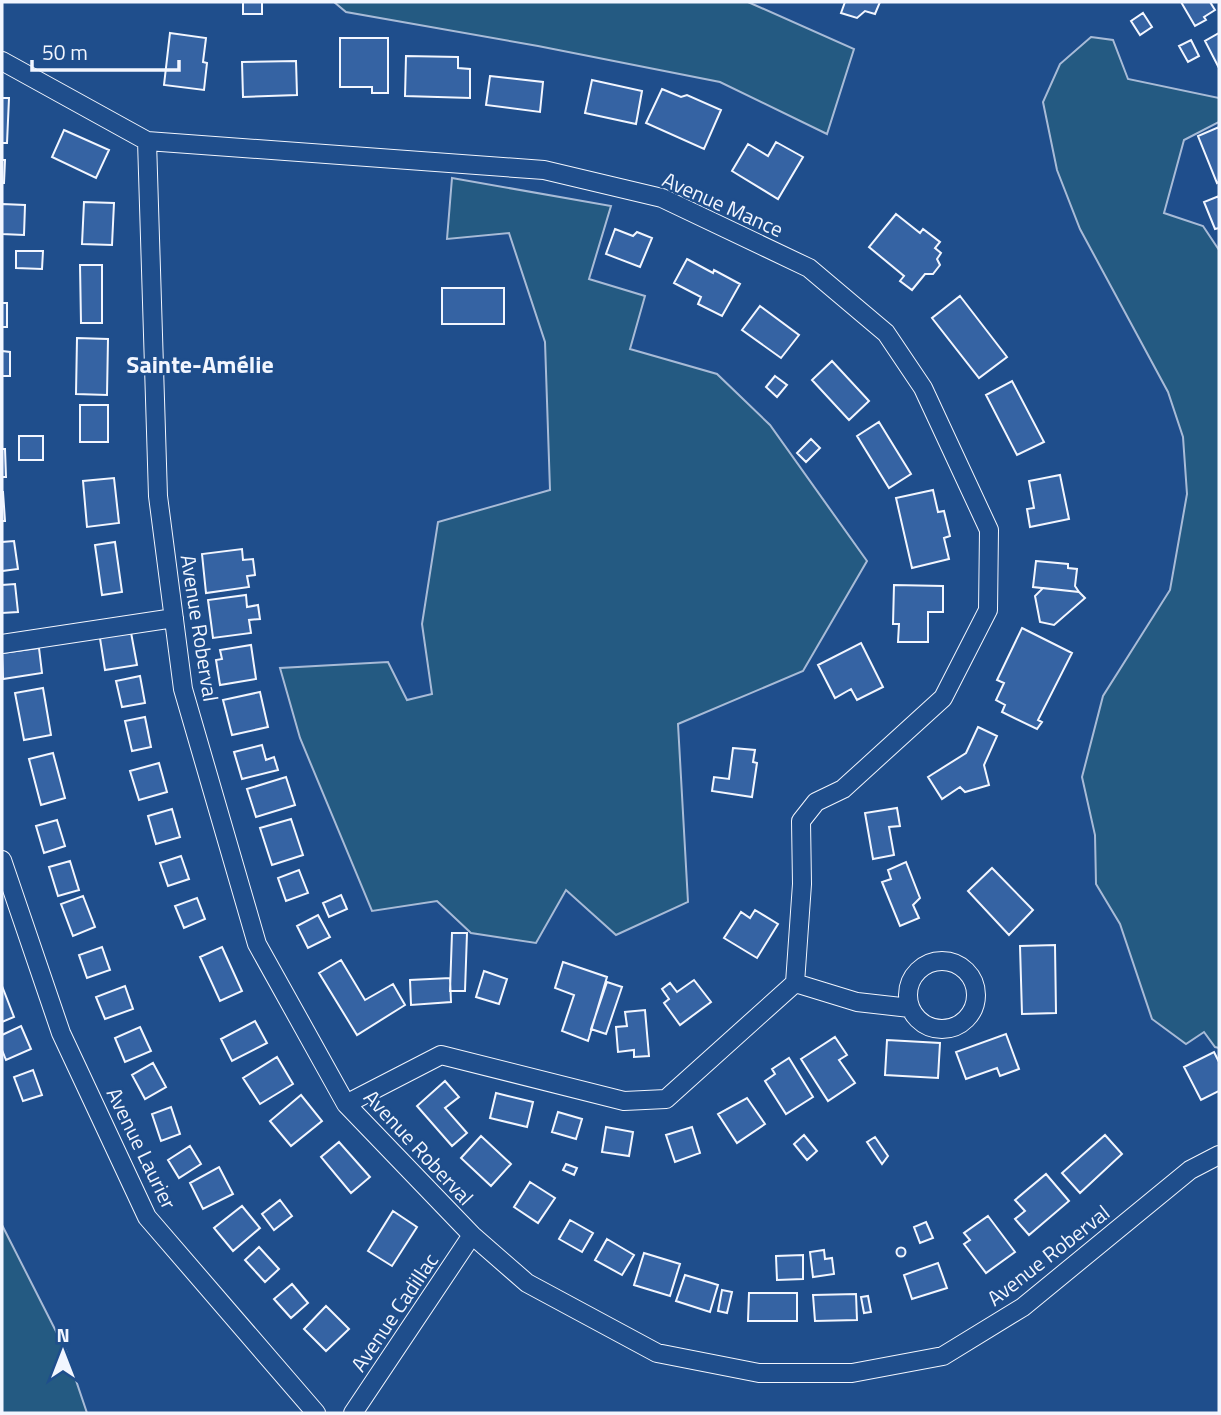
<svg xmlns="http://www.w3.org/2000/svg" width="1221" height="1415" viewBox="0 0 1221 1415" font-family="'Titillium Web',sans-serif">
	<rect width="100%" height="100%" fill="#1f4e8c"/>
	<path fill="#245a82" stroke="#a8bbd7" stroke-width="2" d="M334,2H748L854,49L827,134L720,82L538,46L346,12Z
		M1091,37L1113,40L1128,79L1219,98V122L1184,140L1164,213L1203,226L1219,250V1048L1215,1047L1204,1032L1186,1044L1152,1019L1120,924L1096,884L1095,835L1082,777L1103,696L1170,590L1187,494L1183,437L1168,392L1080,229L1057,170L1043,102L1060,64Z
		M452,178L611,206L589,279L645,296L630,349L717,374L770,425L867,561L803,671L678,724L688,902L616,935L566,890L536,943L471,933L437,901L372,911L300,738L280,668L388,662L407,700L432,694L422,624L438,522L550,490L545,342L509,233L447,239Z
		M2,1225L66,1351L87,1413H2Z"/>
	<path fill="#3563a3" stroke="#f2f6ff" stroke-width="2" d="M243,2H262V14H243Z
		M845,2H880L875,14L865,11L857,18L841,13Z
		M1181,2H1210L1215,10L1204,17L1206,20L1195,26Z
		M1143,13L1152,27L1140,35L1131,21Z
		M170,33L206,38L203,62L207,63L204,90L164,85Z
		M1219,33V68L1205,41Z
		M340,38H388V93H372V87H340Z
		M1191,40L1199,56L1188,62L1179,46Z
		M406,56L458,57V68L470,69V98L405,96Z
		M296,61L297,95L243,97L242,62Z
		M490,76L543,82L540,112L486,105Z
		M592,80L642,91L636,124L585,113Z
		M662,89L681,97L687,95L721,110L704,149L646,123Z
		M2,98H9L7,143H2Z
		M1219,127V182L1217,183L1198,136Z
		M64,130L109,150L96,178L52,157Z
		M776,142L803,157L778,199L732,171L748,144L768,156Z
		M2,160H5L4,183H2Z
		M1219,196V228L1215,229L1204,202Z
		M84,202L114,203L112,245L82,244Z
		M2,204L25,205L24,235L2,234Z
		M896,214L920,233L923,229L940,242L935,248L941,253L937,259L940,265L933,274H925L912,290L900,281L904,276L869,247Z
		M615,229L633,236L637,232L652,238L640,267L606,254Z
		M16,251H43L42,269L16,268Z
		M687,259L713,273L714,270L740,284L722,316L698,304L701,297L674,283Z
		M80,265H102V323H81Z
		M442,288H504V324H442Z
		M960,296L1007,357L979,378L932,318Z
		M2,303H7V327H2Z
		M760,306L799,335L781,358L742,330Z
		M77,338L108,339L107,395L76,394Z
		M2,351L10,352V376H2Z
		M832,361L869,401L849,420L812,380Z
		M775,376L787,385L777,397L766,387Z
		M1012,381L1044,442L1017,455L986,395Z
		M80,405H108V442H80Z
		M879,422L911,474L889,488L857,436Z
		M19,436H43V460H19Z
		M811,439L820,448L806,462L797,453Z
		M2,449H5L6,477H2Z
		M1060,475L1069,519L1030,527L1027,509L1034,508L1029,481Z
		M114,478L119,523L87,527L83,481Z
		M933,490L938,512L944,511L950,536L944,538L949,559L912,568L896,498Z
		M2,492H3L5,521H2Z
		M14,541L18,569L2,571V542Z
		M115,542L122,592L102,595L95,545Z
		M242,549L243,560L253,559L255,575L247,576L249,587L206,593L202,554Z
		M1036,561L1068,564V568L1077,569L1075,586L1079,592L1033,587Z
		M15,584L18,612L2,613V585Z
		M894,585L943,586V612H928V642H898L899,624H893Z
		M1043,588L1079,592L1085,598L1054,625L1040,622L1035,596Z
		M246,595L247,607L258,605L260,619L249,620L251,633L213,638L208,600Z
		M130,627L137,665L105,670L99,632Z
		M1022,628L1072,653L1038,720L1042,722L1037,729L1002,712L1005,705L996,700L1004,683L997,680Z
		M861,643L883,687L857,700L851,689L835,698L818,665Z
		M251,645L256,679L220,685L216,660L222,659L220,650Z
		M39,648L42,673L3,679L2,653Z
		M140,676L145,703L122,707L116,681Z
		M43,688L51,735L24,740L15,693Z
		M260,692L268,727L232,735L223,700Z
		M145,717L151,747L132,751L125,721Z
		M978,727L997,736L984,765L989,785L965,792L960,787L942,799L928,777L966,753Z
		M262,745L266,760L274,757L278,770L242,779L234,752Z
		M733,748L755,750L753,762L757,763L752,797L712,791L714,777L729,779Z
		M53,753L65,798L41,805L29,759Z
		M159,763L167,792L139,800L130,771Z
		M286,777L295,805L256,817L247,789Z
		M897,808L900,826L889,827L894,855L873,859L865,813Z
		M172,809L180,837L156,844L148,816Z
		M291,819L303,855L272,865L260,828Z
		M57,820L65,846L44,853L36,826Z
		M181,856L189,879L168,886L160,863Z
		M70,861L79,890L58,896L49,867Z
		M906,862L920,898L913,905L919,918L900,926L882,882L891,879L888,870Z
		M992,868L1033,910L1009,935L968,891Z
		M299,870L308,893L286,901L278,878Z
		M341,895L347,909L329,917L323,903Z
		M83,896L95,927L73,936L61,904Z
		M197,898L205,919L184,928L175,906Z
		M755,910L778,924L757,958L724,938L741,912L750,918Z
		M318,915L330,937L308,948L297,926Z
		M452,933H467L465,991H450Z
		M1055,945L1056,1013L1022,1014L1020,946Z
		M102,947L110,970L87,978L79,955Z
		M222,947L242,991L220,1001L200,957Z
		M341,960L365,1000L393,984L405,1005L357,1035L319,973Z
		M563,962L607,977L588,1041L562,1031L574,995L555,988Z
		M484,971L507,979L499,1004L476,997Z
		M450,978L451,1002L411,1005L410,980Z
		M694,980L711,1002L680,1025L664,1003L669,999L662,989L670,983L677,992Z
		M607,982L622,987L606,1034L591,1029Z
		M2,986L14,1017L2,1022Z
		M125,986L133,1009L105,1019L96,997Z
		M645,1010L649,1056L634,1057V1050L618,1052L616,1027L627,1026L625,1012Z
		M255,1021L267,1043L232,1061L221,1039Z
		M21,1026L31,1049L6,1060L2,1050V1035Z
		M140,1027L151,1051L125,1062L115,1038Z
		M1006,1034L1019,1069L1000,1076L997,1068L966,1079L956,1052Z
		M835,1037L847,1055L839,1060L855,1083L828,1101L801,1059Z
		M887,1040L940,1043L938,1078L885,1075Z
		M1214,1052L1219,1062V1091L1201,1100L1184,1067Z
		M277,1057L293,1084L260,1104L243,1078Z
		M789,1058L813,1097L786,1114L765,1081L775,1074L772,1069Z
		M153,1063L166,1087L145,1099L132,1075Z
		M33,1070L42,1095L23,1101L14,1077Z
		M445,1081L459,1097L445,1108L467,1133L452,1146L417,1106Z
		M496,1093L533,1102L527,1127L490,1118Z
		M301,1095L322,1121L291,1146L270,1121Z
		M747,1098L765,1124L737,1143L718,1114Z
		M171,1107L180,1134L161,1141L152,1114Z
		M558,1112L582,1119L576,1139L552,1132Z
		M606,1127L633,1132L629,1156L602,1152Z
		M692,1127L700,1153L675,1162L666,1135Z
		M804,1135L817,1151L807,1160L794,1144Z
		M1105,1135L1122,1154L1080,1193L1062,1173Z
		M481,1136L511,1164L491,1186L461,1158Z
		M875,1137L888,1156L882,1164L867,1142Z
		M339,1142L370,1177L351,1193L321,1157Z
		M190,1146L201,1164L179,1178L168,1160Z
		M566,1164L577,1168L574,1175L563,1170Z
		M219,1167L233,1194L203,1209L190,1183Z
		M1046,1174L1069,1201L1029,1235L1015,1219L1025,1211L1015,1200Z
		M530,1182L555,1198L538,1223L514,1207Z
		M280,1200L292,1216L274,1230L262,1214Z
		M242,1206L260,1228L233,1251L214,1228Z
		M393,1211L417,1227L392,1266L368,1251Z
		M988,1216L1015,1252L986,1273L964,1244L970,1240L964,1233Z
		M570,1220L593,1233L582,1252L559,1239Z
		M926,1222L933,1238L920,1243L914,1227Z
		M607,1239L634,1255L622,1275L595,1260Z
		M259,1247L279,1269L265,1282L245,1260Z
		M896.5 1252a4.5 4.5 0 1 1 9 0a4.5 4.5 0 1 1-9 0Z
		M824,1250L825,1259L832,1258L834,1274L813,1277L810,1252Z
		M644,1253L680,1264L670,1296L634,1285Z
		M803,1255V1279L777,1280L776,1256Z
		M938,1263L947,1288L912,1299L904,1275Z
		M685,1275L718,1285L710,1312L676,1301Z
		M292,1284L308,1303L291,1318L274,1299Z
		M722,1290L732,1292L727,1313L718,1311Z
		M749,1293H797V1321H748Z
		M856,1294L857,1320L815,1321L813,1295Z
		M868,1296L871,1312L864,1313L861,1297Z
		M326,1306L349,1329L326,1351L304,1329Z"/>
	<g fill="none" stroke-linecap="round" stroke-linejoin="round">
		<defs>
			<path id="minor" d="M2,61L147,141L544,170L662,198L809,268L886,333L923,388L989,530L988,610L943,698L843,789L816,802L801,821L802,884L795,983
				M147,141L158,496L183,689L257,944L346,1104L472,1235L527,1283L657,1353L759,1373H852L943,1356L1023,1307L1190,1170L1219,1155
				M2,644L174,618
				M2,860L61,1033L147,1217L316,1413
				M908 995a34 34 0 1 1 68 0a34 34 0 1 1-68 0Z
				M346,1104L441,1055L624,1101L666,1099L795,983L857,1002L910,1008
				M353,1413L472,1235"/>
		</defs>
		<use href="#minor" stroke="#f2f6ff" stroke-width="20"/>
		<use href="#minor" stroke="#1f4e8c" stroke-width="18"/>
	</g>
	<g text-anchor="middle" dominant-baseline="central" stroke-width="5" stroke-linejoin="round" paint-order="stroke">
		<g font-size="21" fill="#f2f6ff" stroke="#1f4e8c">
			<text transform="translate(723 204) rotate(24)">Avenue Mance</text>
			<text transform="translate(200 628) rotate(81)">Avenue Roberval</text>
			<text transform="translate(419 1147) rotate(47)">Avenue Roberval</text>
			<text transform="translate(142 1148) rotate(64)">Avenue Laurier</text>
			<text transform="translate(1048 1255) rotate(-38)">Avenue Roberval</text>
			<text transform="translate(394 1312) rotate(-56)">Avenue Cadillac</text>
		</g>
		<g font-size="24" font-weight="bold" fill="#f2f6ff" stroke="#1f4e8c">
			<text x="200" y="364">Sainte-Amélie</text>
		</g>
	</g>
	<rect width="1221" height="1415" fill="none" stroke="#f2f6ff" stroke-width="7"/>
	<g transform="translate(63 1352)" stroke="#1f4e8c" stroke-width="5" paint-order="stroke">
	<path d="M0-5L12 26L0 18L-12 26Z" fill="#f2f6ff"/>
	<text y="-10" font-size="19" font-weight="bold" text-anchor="middle" fill="#f2f6ff">N</text>
	</g>
	<path d="M32 60v10h147v-10" fill="none" stroke="#f2f6ff" stroke-width="3.5"/>
	<text x="42" y="60" font-size="21" fill="#f2f6ff" stroke="#1f4e8c" stroke-width="5" paint-order="stroke">50 m</text>
</svg>
